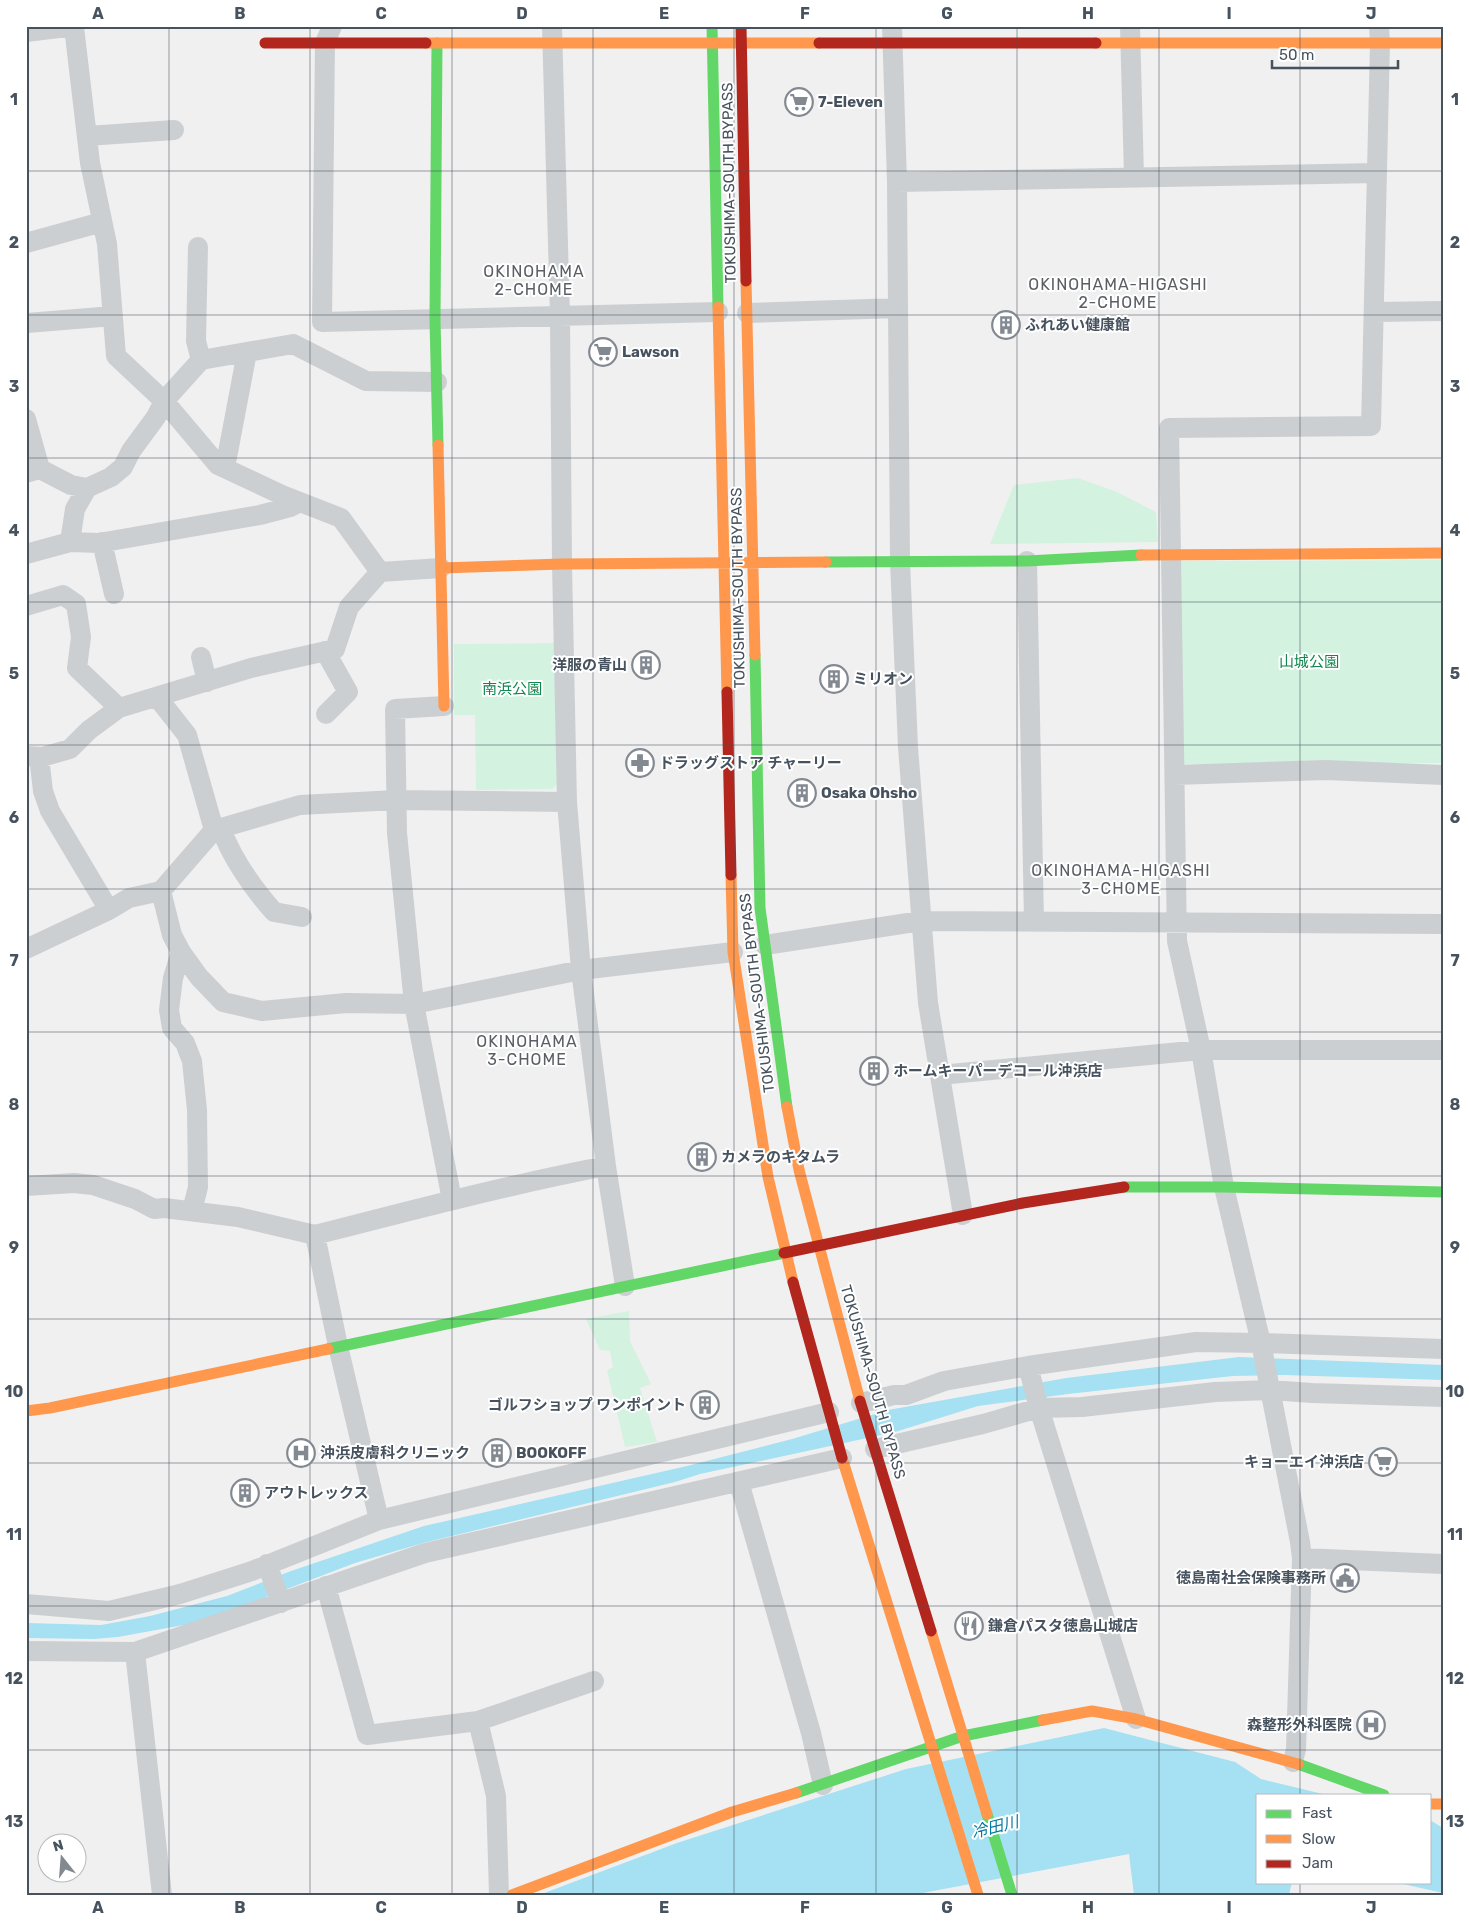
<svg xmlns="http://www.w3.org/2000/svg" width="1469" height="1921" viewBox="0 0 1469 1921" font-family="Rubik,'Noto Sans JP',sans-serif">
	<rect width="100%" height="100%" fill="#f1f0f0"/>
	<path fill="#d3f2df" d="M1078,478L1117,492L1156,512L1158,542L990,544L1014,485Z
		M1443,560V763L1183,764L1176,561Z
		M557,643L558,784L552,789L476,790L475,715H454V644Z
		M629,1311L630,1341L651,1384L640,1388L657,1442L625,1447L607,1370L613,1367L610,1351L600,1350L586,1319Z"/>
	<path fill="#a5e1f2" d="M1239,1357L1443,1365V1380L1283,1375L1233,1376L1068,1394L978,1406L895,1432L700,1474L675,1482L423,1543L355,1563L200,1622L118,1637L94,1639L26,1638V1623L101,1625L150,1616L227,1596L291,1571L424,1526L687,1466L792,1439L888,1410L1066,1378Z
		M1104,1728L1235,1762L1261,1779L1327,1795H1258V1882H1292L1289,1895H1134L1129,1854L912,1895H539L677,1843L906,1769Z
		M1430,1820L1443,1828V1893L1394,1882H1430Z"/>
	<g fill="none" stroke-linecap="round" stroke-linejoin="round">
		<path stroke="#cccfd1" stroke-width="20" d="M332,26L325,43L322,322L718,312
			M552,26L560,317L562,564L567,802L581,970L606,1166L625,1286
			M892,26L897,182L900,562L908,747L928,1003L963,1215
			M1130,26L1134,177
			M74,27L90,163L107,244L116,356L164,401L218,465L282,495L341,518L380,572L441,568
			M26,32L75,26
			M87,136L174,130
			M897,182L1377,173
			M26,243L102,222
			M198,247L196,341L201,360
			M1374,312L1443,311
			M747,313L898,308
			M27,323L113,316
			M26,419L40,469
			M225,468L247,352
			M26,473L40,469L71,485L87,488L111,477L123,467L131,451L156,417L164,401L201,360L293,344L366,381L437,382
			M70,542L75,509L87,488
			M102,542L114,594
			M26,554L70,542L99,543L260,515L290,507L300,502
			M1027,561L1034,922
			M26,606L63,595L76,604L81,637L77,668L119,708
			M325,651L348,692L326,714
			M201,657L207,682
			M157,697L187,735L214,830
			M444,706L395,709L397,833L414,1004L452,1200
			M26,756L42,757L70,749L89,730L119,708L251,668L335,649L349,607L380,572
			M39,757L43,791L50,811L109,910
			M1175,775L1326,770L1443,775
			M221,829C233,860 252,887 274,912L302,917
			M161,891L214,830L300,805L396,800L567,802
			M765,945L921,921L1443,924
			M26,949L109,910L129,898L161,891L172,935L181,952L199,977L223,1002L262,1011L346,1003L414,1004L581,970L733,952
			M181,952L173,978L169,1010L172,1028L185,1043L192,1061L197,1110L198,1187L192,1211
			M940,1075L1201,1050H1443
			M26,1186L74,1183L93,1185L135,1199L154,1209L164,1208L238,1217L315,1235
			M1028,1366L1039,1408L1136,1719
			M861,1403L894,1395H906L944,1381L1028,1366L1196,1342L1261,1343L1443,1349
			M875,1449L983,1424L1039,1408L1082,1407L1215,1392L1270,1390L1312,1393L1443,1397
			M739,1482L811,1733L823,1785
			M379,1520L338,1346L315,1235C412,1210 508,1185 606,1166
			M1302,1558L1443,1564
			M267,1564L281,1603
			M326,1586L367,1735L478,1721L496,1796L499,1895
			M26,1604L109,1611L180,1594L252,1571L379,1520L829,1412
			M26,1651L135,1652L162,1895
			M135,1652L425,1553L842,1458
			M478,1721L594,1681
			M1293,1762L1296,1749L1302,1558L1300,1542L1261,1343L1224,1187L1201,1050L1177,941L1169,428L1371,426L1380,43L1379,26"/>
		<path stroke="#63d668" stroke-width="11" d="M712,26L718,307
			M437,43L435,320L438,445
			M826,562L1027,561L1141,555
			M755,655L760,908L787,1107
			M1124,1187H1224L1443,1192
			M328,1349L784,1253
			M1298,1764L1384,1795
			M796,1793L963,1736L1043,1720
			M987,1814L1012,1895"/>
		<path stroke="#ff974d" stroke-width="11" d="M426,43H819
			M1096,43H1443
			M746,281L755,655
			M718,307L727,692
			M438,445L444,706
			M1141,555L1443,553
			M441,568L562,564L826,562
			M731,875L733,952L768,1177L793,1282
			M787,1107L799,1170L860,1401
			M26,1411L50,1408L328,1349
			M842,1458L978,1895
			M931,1631L987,1814
			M1043,1720L1092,1711L1136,1719L1298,1764
			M1430,1804H1443
			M512,1895L732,1812L796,1793"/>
		<path stroke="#b3261e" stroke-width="11" d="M741,26L746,281
			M265,43H426
			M819,43H1096
			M727,692L731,875
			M784,1253L1023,1203L1124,1187
			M793,1282L842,1458
			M860,1401L931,1631"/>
	</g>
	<path fill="none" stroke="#46525e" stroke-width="1" stroke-opacity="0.55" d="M169,26V1895M310,26V1895M452,26V1895M593,26V1895M734,26V1895M876,26V1895M1017,26V1895M1159,26V1895M1300,26V1795M26,171H1443M26,315H1443M26,458H1443M26,602H1443M26,745H1443M26,889H1443M26,1032H1443M26,1176H1443M26,1319H1443M26,1463H1443M26,1606H1443M26,1750H1443M1300,1882V1895"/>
	<defs>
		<symbol id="supermarket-ring" viewBox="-11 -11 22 22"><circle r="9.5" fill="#fff" stroke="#828991" stroke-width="1.5"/><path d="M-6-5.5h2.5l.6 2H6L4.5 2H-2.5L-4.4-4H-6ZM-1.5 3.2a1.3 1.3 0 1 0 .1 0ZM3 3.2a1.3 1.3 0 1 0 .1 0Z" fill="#828991"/></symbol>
		<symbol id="building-ring" viewBox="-11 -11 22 22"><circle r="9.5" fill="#fff" stroke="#828991" stroke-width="1.5"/><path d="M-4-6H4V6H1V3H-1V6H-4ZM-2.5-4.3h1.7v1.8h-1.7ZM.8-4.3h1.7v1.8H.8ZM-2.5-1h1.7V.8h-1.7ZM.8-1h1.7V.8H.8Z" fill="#828991"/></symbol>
		<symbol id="pharmacy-ring" viewBox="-11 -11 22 22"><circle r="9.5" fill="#fff" stroke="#828991" stroke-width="1.5"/><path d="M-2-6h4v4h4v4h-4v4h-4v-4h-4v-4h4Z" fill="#828991"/></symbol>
		<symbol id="hospital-ring" viewBox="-11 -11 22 22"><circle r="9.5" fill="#fff" stroke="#828991" stroke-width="1.5"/><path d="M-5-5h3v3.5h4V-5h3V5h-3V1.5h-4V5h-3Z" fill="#828991"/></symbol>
		<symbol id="civic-ring" viewBox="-11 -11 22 22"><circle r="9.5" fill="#fff" stroke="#828991" stroke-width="1.5"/><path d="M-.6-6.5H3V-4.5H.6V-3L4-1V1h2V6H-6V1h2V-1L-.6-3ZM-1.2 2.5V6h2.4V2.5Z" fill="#828991"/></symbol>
		<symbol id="restaurant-ring" viewBox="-11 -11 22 22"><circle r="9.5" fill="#fff" stroke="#828991" stroke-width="1.5"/><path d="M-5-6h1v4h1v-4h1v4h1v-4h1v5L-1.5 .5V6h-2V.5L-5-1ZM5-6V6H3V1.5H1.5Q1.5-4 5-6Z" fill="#828991"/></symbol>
	</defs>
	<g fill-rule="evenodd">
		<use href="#supermarket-ring" x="783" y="86" width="32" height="32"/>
		<use href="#building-ring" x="990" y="309" width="32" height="32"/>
		<use href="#supermarket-ring" x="587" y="336" width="32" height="32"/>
		<use href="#building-ring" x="630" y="649" width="32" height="32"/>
		<use href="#building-ring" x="818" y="663" width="32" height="32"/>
		<use href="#pharmacy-ring" x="624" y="747" width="32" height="32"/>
		<use href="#building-ring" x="786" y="777" width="32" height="32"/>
		<use href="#building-ring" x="858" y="1055" width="32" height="32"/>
		<use href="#building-ring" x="686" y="1141" width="32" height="32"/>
		<use href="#building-ring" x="689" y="1389" width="32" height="32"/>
		<use href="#hospital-ring" x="285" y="1437" width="32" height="32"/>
		<use href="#building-ring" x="481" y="1437" width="32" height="32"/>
		<use href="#supermarket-ring" x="1367" y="1446" width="32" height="32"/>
		<use href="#building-ring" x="229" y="1477" width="32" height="32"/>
		<use href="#civic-ring" x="1329" y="1562" width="32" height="32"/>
		<use href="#restaurant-ring" x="953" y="1610" width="32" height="32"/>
		<use href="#hospital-ring" x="1355" y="1709" width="32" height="32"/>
	</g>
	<g text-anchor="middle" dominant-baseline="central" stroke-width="4" stroke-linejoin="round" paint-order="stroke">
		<g font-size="15" font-weight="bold" fill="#46525e" stroke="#fff" text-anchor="start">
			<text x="818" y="102">7-Eleven</text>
			<text x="1025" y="325">ふれあい健康館</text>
			<text x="622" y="352">Lawson</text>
			<text x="627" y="665" text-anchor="end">洋服の青山</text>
			<text x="853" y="679">ミリオン</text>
			<text x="659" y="763">ドラッグストア チャーリー</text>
			<text x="821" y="793">Osaka Ohsho</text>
			<text x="893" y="1071">ホームキーパーデコール沖浜店</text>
			<text x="721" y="1157">カメラのキタムラ</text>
			<text x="686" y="1405" text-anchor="end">ゴルフショップ ワンポイント</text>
			<text x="320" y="1453">沖浜皮膚科クリニック</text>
			<text x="516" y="1453">BOOKOFF</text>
			<text x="1364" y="1462" text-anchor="end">キョーエイ沖浜店</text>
			<text x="264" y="1493">アウトレックス</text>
			<text x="1326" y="1578" text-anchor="end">徳島南社会保険事務所</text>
			<text x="988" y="1626">鎌倉パスタ徳島山城店</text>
			<text x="1352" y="1725" text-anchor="end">森整形外科医院</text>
		</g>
		<g font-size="15" fill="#46525e" stroke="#fff">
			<text transform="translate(729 183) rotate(-91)">TOKUSHIMA-SOUTH BYPASS</text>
			<text transform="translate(738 588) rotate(-91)">TOKUSHIMA-SOUTH BYPASS</text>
			<text transform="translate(757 993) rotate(-97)">TOKUSHIMA-SOUTH BYPASS</text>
			<text transform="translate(873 1382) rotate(74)">TOKUSHIMA-SOUTH BYPASS</text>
		</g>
		<g font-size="15" fill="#0f874d" stroke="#fff">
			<text x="1309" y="662">山城公園</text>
			<text x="512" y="689">南浜公園</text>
		</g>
		<g font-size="16" letter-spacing="1" fill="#5b5f65" stroke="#fff">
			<text x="534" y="271">OKINOHAMA<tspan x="534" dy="18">2-CHOME</tspan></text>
			<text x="1118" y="284">OKINOHAMA-HIGASHI<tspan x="1118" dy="18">2-CHOME</tspan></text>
			<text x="1121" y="870">OKINOHAMA-HIGASHI<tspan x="1121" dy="18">3-CHOME</tspan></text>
			<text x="527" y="1041">OKINOHAMA<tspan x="527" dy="18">3-CHOME</tspan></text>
		</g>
		<g font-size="16" font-style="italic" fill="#037a9d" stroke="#fff">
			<text transform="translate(995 1827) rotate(-14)">冷田川</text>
		</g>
	</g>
	<rect width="1469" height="1921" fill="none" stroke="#ffffff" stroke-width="55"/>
	<rect x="1256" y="1794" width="175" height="90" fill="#ffffff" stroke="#b5babf"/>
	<rect x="1266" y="1810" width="25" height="8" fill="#63d668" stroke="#b5babf"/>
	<text x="1302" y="1818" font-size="15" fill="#46525e">Fast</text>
	<rect x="1266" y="1835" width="25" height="8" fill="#ff974d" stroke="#b5babf"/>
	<text x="1302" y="1844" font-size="15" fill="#46525e">Slow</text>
	<rect x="1266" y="1860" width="25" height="8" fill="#b3261e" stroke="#b5babf"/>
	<text x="1302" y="1868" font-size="15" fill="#46525e">Jam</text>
	<g transform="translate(62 1858) rotate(343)"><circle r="24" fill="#ffffff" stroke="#b5babf"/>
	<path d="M0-4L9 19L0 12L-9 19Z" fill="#828991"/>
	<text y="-8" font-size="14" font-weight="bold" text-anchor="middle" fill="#46525e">N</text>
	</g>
	<path d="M1272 60v8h126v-8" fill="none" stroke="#46525e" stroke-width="2.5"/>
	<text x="1279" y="60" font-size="15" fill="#46525e" stroke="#ffffff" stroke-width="4" paint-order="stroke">50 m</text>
	<rect x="28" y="28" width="1414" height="1866" fill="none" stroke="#46525e" stroke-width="2"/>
	<g font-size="16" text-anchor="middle" font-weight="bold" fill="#46525e">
		<text x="98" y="19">A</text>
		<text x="240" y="19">B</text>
		<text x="381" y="19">C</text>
		<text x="522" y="19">D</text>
		<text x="664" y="19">E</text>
		<text x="805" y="19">F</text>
		<text x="947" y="19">G</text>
		<text x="1088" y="19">H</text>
		<text x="1229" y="19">I</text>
		<text x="1371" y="19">J</text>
		<text x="14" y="105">1</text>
		<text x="1455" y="105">1</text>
		<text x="14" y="248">2</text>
		<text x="1455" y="248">2</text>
		<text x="14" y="392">3</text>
		<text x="1455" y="392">3</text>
		<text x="14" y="536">4</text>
		<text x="1455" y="536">4</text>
		<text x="14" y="679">5</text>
		<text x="1455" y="679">5</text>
		<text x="14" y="823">6</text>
		<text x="1455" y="823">6</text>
		<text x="14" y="966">7</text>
		<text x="1455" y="966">7</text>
		<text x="14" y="1110">8</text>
		<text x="1455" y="1110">8</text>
		<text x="14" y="1253">9</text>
		<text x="1455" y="1253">9</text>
		<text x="14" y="1397">10</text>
		<text x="1455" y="1397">10</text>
		<text x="14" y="1540">11</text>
		<text x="1455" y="1540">11</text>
		<text x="14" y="1684">12</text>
		<text x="1455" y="1684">12</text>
		<text x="14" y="1827">13</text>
		<text x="1455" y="1827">13</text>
		<text x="98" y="1913">A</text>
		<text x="240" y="1913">B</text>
		<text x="381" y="1913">C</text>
		<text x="522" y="1913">D</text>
		<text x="664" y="1913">E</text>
		<text x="805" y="1913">F</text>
		<text x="947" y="1913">G</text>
		<text x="1088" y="1913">H</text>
		<text x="1229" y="1913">I</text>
		<text x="1371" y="1913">J</text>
	</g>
</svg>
